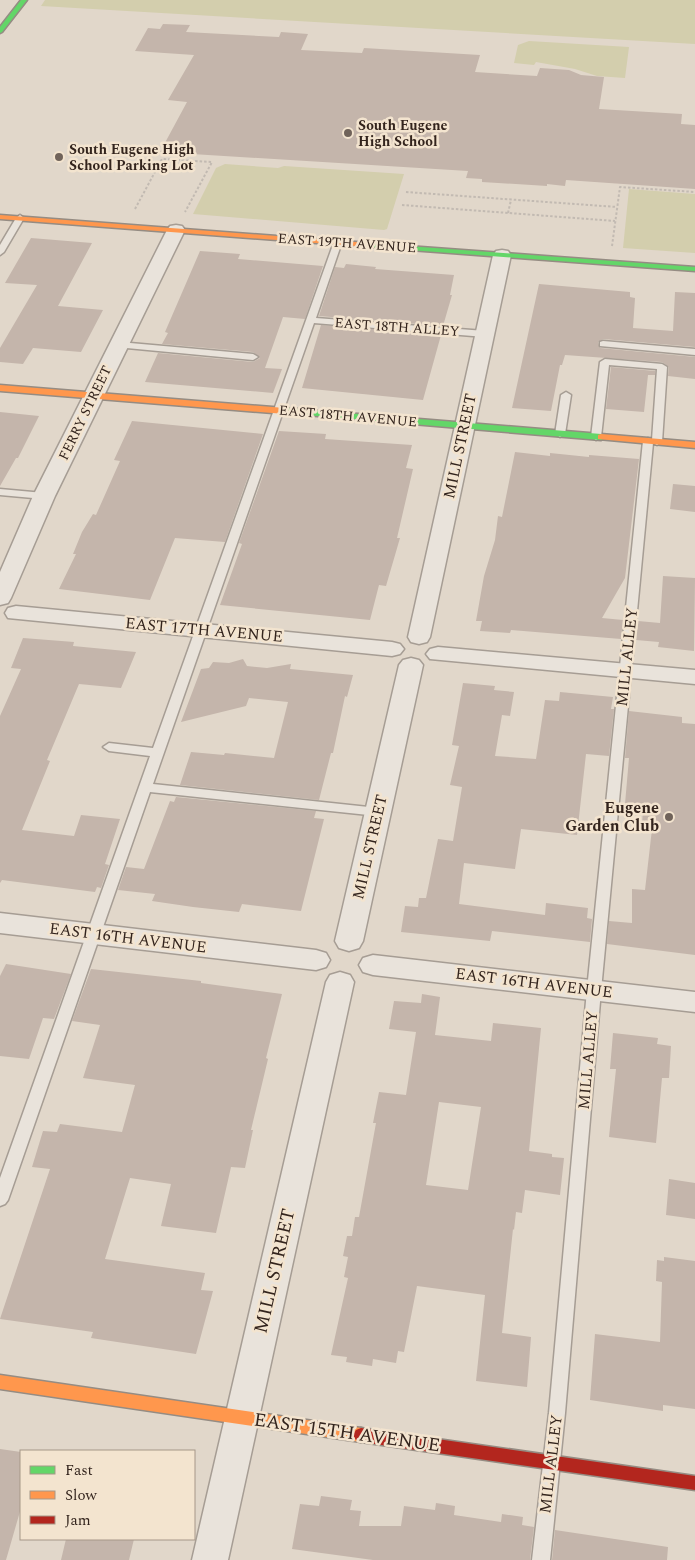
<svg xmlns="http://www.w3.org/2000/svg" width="695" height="1560" viewBox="0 0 695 1560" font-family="Spectral,serif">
	<rect width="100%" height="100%" fill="#e1d7ca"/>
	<path fill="#d3cead" d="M45,0H695V44L41,6Z
		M529,41L629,47L625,78L597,76L575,69L536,62L534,65L514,63L518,45Z
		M225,164L278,168L284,166L404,174L387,229L384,230L193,214L216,168Z
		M629,189L695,194V253L623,248Z"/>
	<path fill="#c4b5ab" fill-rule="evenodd" d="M163,24L190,25L186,32L279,37L281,32L308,34L301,50L362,53L364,48L480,55L475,72L537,76L540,68L569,70L581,75L604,77L599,109L682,114L681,124L695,125V189L566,180L565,186L547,184V186L482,182V179L466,178L468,171L160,152L187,102L168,100L194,55L135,51L148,28L160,29Z
		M31,238L92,243L58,306L103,310L81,352L33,348L23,364L0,362V348L37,285L5,283Z
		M200,251L240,254L238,259L323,266L305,319L283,317L265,368L282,369L273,393L145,382L158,353L253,362L260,358L253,352L162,344L168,333L165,332Z
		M346,264L376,267L375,269L454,275L450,295H452L443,326L319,316L335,267L344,268Z
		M539,284L630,292V297L635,298L633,328L673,331L675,292L695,293V347L603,339L598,342L600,348L695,357V379L668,376L669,367L662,362L565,355L562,365H560L551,411L512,408Z
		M321,325L441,335L423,400L302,388Z
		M611,367L655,371V375H648L644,412L606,409Z
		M0,412L39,416L18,458H16L0,486Z
		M132,421L263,434L225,542L175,538L150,600L59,589L76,554H73L82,532L93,514L96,515L120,461L114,460Z
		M279,431L326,434L325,439L412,445L406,468L413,469L397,538H400L386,586L379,585L370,620L220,605L242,544L239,543Z
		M515,452L550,456V453L589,457V455L639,459L625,578L602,618L623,620L621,639L511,630L510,633L480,631L482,621H476L484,576L495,540L498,516L502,517Z
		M673,484L695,486V512L670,509Z
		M663,576L695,578L694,651L658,647L659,642L636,640L638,621L660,623Z
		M23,638L74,642L73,646L136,652L121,688L79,684L47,760L50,761L22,830L74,836L81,815L120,819L105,864L109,865L101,888L97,887L95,892L2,880L0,883V716L21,669L11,668Z
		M243,659L247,666L267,668L291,664L290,669L353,675L347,697L345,696L333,753H331L319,800L180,785L191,752L224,755L225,753L274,758L288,702L249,698L246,706L181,722L201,669L209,668L213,662L229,663Z
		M463,683L495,686L494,690L514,692L510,716L502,715L495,756L536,759L545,700L559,701L560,692L613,697L611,709H614L609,756L586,754L577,835L521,829L515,869L464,863L459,904L545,915L546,903L588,908L587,918L592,919L590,942L492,931L490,941L401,932L405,906L418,907L419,898H426L438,839L453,841L462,787L450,785L459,746L452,745Z
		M629,711L682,717V723L695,724V955L607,944L609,921L632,923V889L645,890L652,829L642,828L643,806L625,804L629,758H625Z
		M176,797L316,811L314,818L324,819L301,911L242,904L239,912L193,907L152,901L155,894L118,890L126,867L144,869L170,801L174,802Z
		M6,964L71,974L54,1019L43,1018L29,1059L0,1056V976Z
		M91,969L201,981V983L282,994L266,1058L268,1059L251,1130H253L245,1168L231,1167L216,1233L161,1226L171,1184L130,1178L105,1259L205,1273L201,1290L213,1291L196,1354L91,1338L93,1332L0,1319L50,1169L32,1167L43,1131L57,1132L60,1124L122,1132L135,1085L83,1078L100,1025L72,1021Z
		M422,994L440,997L435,1035L491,1041L493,1023L541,1028L529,1151L552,1154V1157L564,1158L560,1195L525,1190L522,1213L516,1212L514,1230L513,1229L502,1333L531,1337L527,1387L476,1381L485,1295L417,1286L404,1352L398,1351L396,1363L373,1359L372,1366L346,1362L347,1357L331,1355L348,1278L344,1277L348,1257L343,1256L347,1236H352L355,1217H359L376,1123H373L379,1092L406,1095L416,1032L389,1029L394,1001L421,1003ZM439,1102L481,1107L468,1190L426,1185Z
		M613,1033L658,1038L657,1044L671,1046L669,1078H662L656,1143L609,1137L616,1069H610Z
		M669,1179L695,1183V1219L666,1215Z
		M664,1257L695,1261V1409L663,1405V1411L590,1400L595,1334L660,1342L662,1282L656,1281L657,1260L664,1261Z
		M0,1449L21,1452V1508L6,1560H0Z
		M321,1496L352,1500L350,1510L361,1511L359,1526H401L404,1506L435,1510L436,1503L455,1506L454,1515L501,1522L502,1514L523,1517L522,1525L534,1527L530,1560H373L292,1549L300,1504L319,1506Z
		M555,1530L668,1547L667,1560H552Z
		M66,1539H134L129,1560H61Z"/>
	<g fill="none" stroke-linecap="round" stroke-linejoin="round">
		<defs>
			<path id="lane" d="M20,215L24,218L4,252L0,255V245L16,218Z
				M338,239L342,242L316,318L485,331L490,334L485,337L314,323L153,784L378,808L384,812L378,816L150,792L8,1200L5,1204L0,1206V1178L150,756L109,751L103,747L109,743L153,748L334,242Z
				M603,341L695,349V355L600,346V342Z
				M119,342L253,354L258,357L253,360L116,347L114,345Z
				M605,359L662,364L667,367L662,442L657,445L653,443L601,990L565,1413L550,1560H532L549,1413L587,990L643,441L648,438L652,440L657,369L609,365L601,437L596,440L591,437L600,362Z
				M566,392L571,395L565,434L560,437L555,434L561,395Z
				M0,489L44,493L49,496L44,499L0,495Z"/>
			<path id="street" d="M176,225L182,226L185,230L55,496L11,598L8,603L0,605V572L33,496L167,230L170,226Z
				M502,250L508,251L511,255L430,637L427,642L419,644L411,642L408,637L493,255L496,251Z
				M16,606L392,642L400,644L404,649L400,654L392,656L8,618L5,613L8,608Z
				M438,647L695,670V684L430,659L426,654L430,649Z
				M411,658L419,660L423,665L363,941L359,948L349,951L339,948L335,941L399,665L403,660Z
				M0,913L316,950L326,953L330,960L326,967L316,970L0,933Z
				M373,955L695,992V1012L373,975L363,972L359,965L363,958Z
				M340,972L350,975L354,982L228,1560H192L326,982L330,975Z"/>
			<path id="fast" d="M21,0H27L2,32L0,33V27Z
				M366,243L695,267V271L369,247L365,245Z
				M285,408L601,434L606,437L601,440L282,413V409Z"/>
			<path id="slow" d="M0,215L369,243L373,245L369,247L0,219Z
				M0,385L285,408L289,411L285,414L0,391Z
				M601,434L695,442V448L598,439V435Z
				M0,1375L361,1428L366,1430L369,1435L366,1440L361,1442L0,1389Z"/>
			<path id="jam" d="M361,1428L695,1476V1490L361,1442L356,1440L353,1435L356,1430Z"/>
		</defs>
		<use href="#lane" stroke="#a69d94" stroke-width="3"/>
		<use href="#street" stroke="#a69d94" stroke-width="3"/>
		<use href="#fast" stroke="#958c83" stroke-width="3"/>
		<use href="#slow" stroke="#958c83" stroke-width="3"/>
		<use href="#jam" stroke="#958c83" stroke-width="3"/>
		<path stroke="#c2bab2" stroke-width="2" stroke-dasharray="2.5 2" stroke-linecap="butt" d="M406,192L617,207
			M402,205L615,221
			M135,209L162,159L212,162L185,212
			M508,213L511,200
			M612,246L620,187L695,192"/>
		<use href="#lane" fill="#e9e3db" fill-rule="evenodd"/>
		<use href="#street" fill="#e9e3db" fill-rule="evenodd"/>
		<use href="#fast" fill="#63d668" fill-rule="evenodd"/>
		<use href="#slow" fill="#ff974d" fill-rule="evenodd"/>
		<use href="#jam" fill="#b3261e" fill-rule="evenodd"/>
	</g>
	<g fill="#70635a" stroke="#f3e4cf" stroke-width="2">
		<circle cx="348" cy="133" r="5"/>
		<circle cx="59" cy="157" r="5"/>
		<circle cx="669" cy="817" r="5"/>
	</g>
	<g text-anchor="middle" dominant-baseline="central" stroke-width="5" stroke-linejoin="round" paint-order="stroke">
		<g font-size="14" font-weight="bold" fill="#33241d" stroke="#f3e4cf" text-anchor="start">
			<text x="358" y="125">South Eugene<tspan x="358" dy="16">High School</tspan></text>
			<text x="69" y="149">South Eugene High<tspan x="69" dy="16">School Parking Lot</tspan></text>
		</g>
		<g font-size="14" fill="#33241d" stroke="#f3e4cf">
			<text transform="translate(347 243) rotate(4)">EAST 19TH AVENUE</text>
			<text transform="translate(397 327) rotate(4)">EAST 18TH ALLEY</text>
			<text transform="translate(85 413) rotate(-64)">FERRY STREET</text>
			<text transform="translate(348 416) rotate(5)">EAST 18TH AVENUE</text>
		</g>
		<g font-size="16" fill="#33241d" stroke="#f3e4cf">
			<text transform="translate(460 446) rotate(-78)">MILL STREET</text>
			<text transform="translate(204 630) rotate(5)">EAST 17TH AVENUE</text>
			<text transform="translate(627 657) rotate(-84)">MILL ALLEY</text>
			<text transform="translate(370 847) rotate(-77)">MILL STREET</text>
			<text transform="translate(128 938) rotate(7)">EAST 16TH AVENUE</text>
			<text transform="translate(534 983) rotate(7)">EAST 16TH AVENUE</text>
			<text transform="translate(588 1060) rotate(-85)">MILL ALLEY</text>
			<text transform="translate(551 1464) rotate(-83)">MILL ALLEY</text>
		</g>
		<g font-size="16" font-weight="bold" fill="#33241d" stroke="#f3e4cf" text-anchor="end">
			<text x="659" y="808">Eugene<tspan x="659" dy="18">Garden Club</tspan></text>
		</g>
		<g font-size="19" fill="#33241d" stroke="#f3e4cf">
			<text transform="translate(275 1271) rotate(-77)">MILL STREET</text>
			<text transform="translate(347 1433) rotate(8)">EAST 15TH AVENUE</text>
		</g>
	</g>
	<rect x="20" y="1450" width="175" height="90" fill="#f3e4cf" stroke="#a69788"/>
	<rect x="30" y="1466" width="25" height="8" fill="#63d668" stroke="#a69788"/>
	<text x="65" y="1475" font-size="15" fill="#33241d">Fast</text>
	<rect x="30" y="1491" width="25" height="8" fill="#ff974d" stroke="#a69788"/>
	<text x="65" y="1500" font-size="15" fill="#33241d">Slow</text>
	<rect x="30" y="1516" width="25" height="8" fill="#b3261e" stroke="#a69788"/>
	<text x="65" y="1525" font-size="15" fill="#33241d">Jam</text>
</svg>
